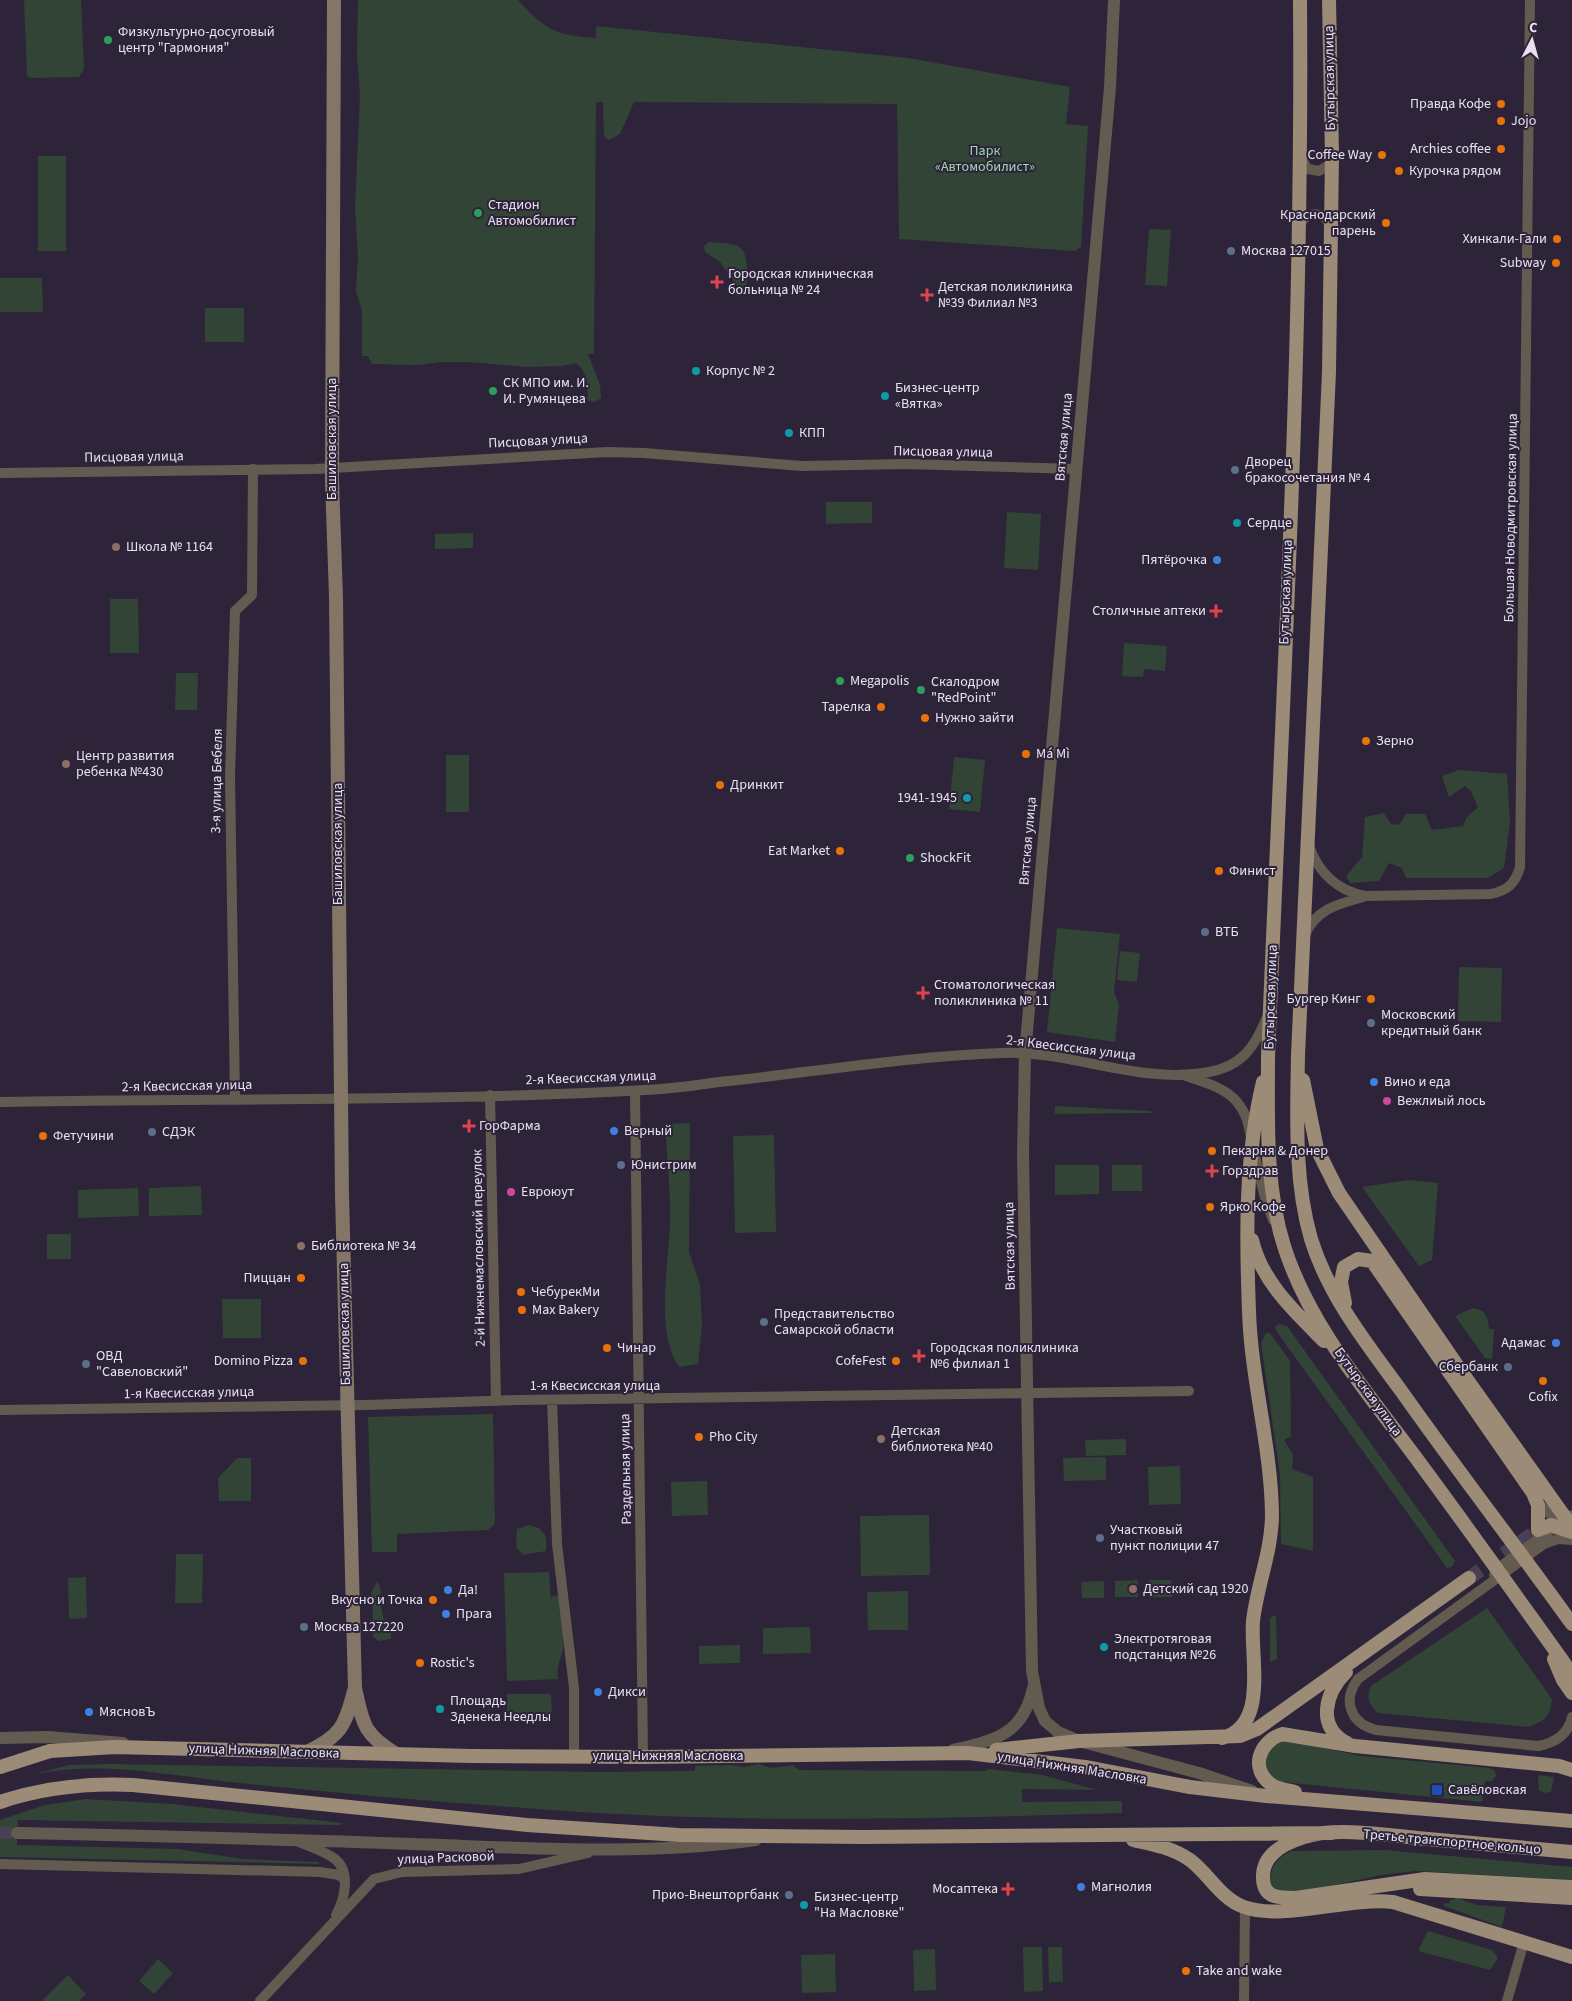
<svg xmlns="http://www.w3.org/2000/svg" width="1572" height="2001" viewBox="0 0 1572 2001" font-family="'Source Sans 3',sans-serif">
	<rect width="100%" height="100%" fill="#2d243a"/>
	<path fill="#314436" d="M24,0H81L84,69L79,77L31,78L27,76Z
		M358,0H518C544,29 556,36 596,38V26L908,58L1070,87L1066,124L1088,126L1081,247L1075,251L899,239L897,104L634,102L620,134L609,140L604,136L603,102H596L594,354H588L600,385L601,398L595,402L588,401C588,386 588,372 576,363L562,366L527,367L469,362H440L419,365L372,364L368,356H362V311L356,291L358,257L355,206L360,95L357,55Z
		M38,156H66V251H38Z
		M1149,229L1171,230L1167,286L1145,285Z
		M709,242C732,244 747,241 747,269C747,276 748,283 745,289L739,288L720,262L705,252L704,246Z
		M0,278H42L43,312H0Z
		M205,308H244V342H205Z
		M826,502H872V523L826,524Z
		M1007,512L1041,514L1038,570L1004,568Z
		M473,533V548L435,549V534Z
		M110,599H138L139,653H110Z
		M1124,643L1167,646L1165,671L1144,669L1143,677L1122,676Z
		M176,673H198L197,710H175Z
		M446,755H469V812H446Z
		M954,757L985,760L980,812L949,809Z
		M1459,770L1507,774L1510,822L1504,868L1488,878H1406L1402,868L1389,863L1379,881L1350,883L1346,876L1362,857L1365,817L1384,813L1391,824L1399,825L1406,814H1425L1432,830L1463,826L1466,818L1478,807L1471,791L1465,786L1449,797L1442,776Z
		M1057,928L1120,934L1114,992L1119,1005L1115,1042L1047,1032Z
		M1120,951L1140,953L1137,982L1117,980Z
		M1459,967L1502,968L1501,1022L1458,1021Z
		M1055,1106L1151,1111V1113L1055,1114Z
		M690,1123L689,1252L700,1285L702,1325L698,1364L679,1367C653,1329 671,1258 670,1213C670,1183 667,1153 665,1124Z
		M774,1135L776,1232L735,1233L733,1136Z
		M1055,1165H1099V1194L1055,1195Z
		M1112,1165H1142V1191H1112Z
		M1409,1180L1438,1183L1432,1260L1419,1266L1362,1187Z
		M201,1186L202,1215L149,1216V1188Z
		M138,1188L139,1216L78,1218V1190Z
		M47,1234H71V1259H47Z
		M222,1299H261V1338H223Z
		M1473,1308L1483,1311L1488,1320L1489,1329H1494L1492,1359L1485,1358L1455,1316Z
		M1279,1324L1287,1326L1455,1561L1452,1567L1447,1568L1277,1332L1275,1327Z
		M1266,1333H1270L1290,1361L1291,1436L1284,1440L1293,1454L1292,1469L1313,1477V1551L1281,1544L1280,1475L1261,1343Z
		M493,1414L495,1524L488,1530L397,1534V1552H372L368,1417Z
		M1126,1439V1455L1086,1456L1085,1440Z
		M1106,1457V1480L1064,1481L1063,1458Z
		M237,1458H251V1501H219L218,1478Z
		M1180,1466L1181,1504L1149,1505L1148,1467Z
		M707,1481L708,1515L672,1516L671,1482Z
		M929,1515L930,1575L861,1576L860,1516Z
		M529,1525L539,1528L546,1536V1551L523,1555L516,1547L517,1529Z
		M176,1554H203L202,1603H175Z
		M549,1572L551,1599L553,1596L559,1595C562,1603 565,1640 563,1648C561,1661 556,1664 558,1679L507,1681L504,1573Z
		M86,1577L87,1618L69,1619L68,1578Z
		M1138,1580V1597H1115V1581Z
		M1149,1580H1171L1172,1597H1149Z
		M1104,1581V1598H1082L1081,1582Z
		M377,1582L380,1586C382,1599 378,1618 391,1627V1639L379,1641L373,1637C372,1621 374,1607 371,1593Z
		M908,1591V1630H868L867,1592Z
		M1487,1608L1552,1699C1550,1717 1546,1720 1529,1727L1378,1713C1369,1704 1366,1699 1371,1686Z
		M1272,1616H1276L1277,1659L1270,1662V1619Z
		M810,1627L811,1653L763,1654V1628Z
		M740,1645V1663L699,1664V1646Z
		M507,1694H551L552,1721H507Z
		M1286,1740L1361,1756L1490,1768L1495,1771L1496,1776L1492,1781H1485L1482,1802L1282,1782C1257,1775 1262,1745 1286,1740Z
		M109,1764L598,1772L694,1771L696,1766L729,1765L744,1767L759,1764L771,1768L793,1765L799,1770L985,1771L989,1769L1043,1775L1097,1790L1022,1789V1802L1122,1801V1813C923,1819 723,1824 524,1808C429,1801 335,1793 240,1783C172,1776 104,1760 35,1774L69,1765Z
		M1538,1775L1554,1777L1551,1792L1544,1793L1539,1790Z
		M86,1799L172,1804L342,1823L341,1825L18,1820L17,1845L178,1849L242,1859L319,1862V1864L0,1857V1820L45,1805Z
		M1384,1850L1572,1867V1880L1415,1871L1381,1875L1293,1894C1260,1896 1266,1861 1291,1851Z
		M1457,1898L1477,1905L1506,1907L1502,1927L1444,1906V1903L1449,1904V1901Z
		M1428,1931L1492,1950L1498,1958L1490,1970L1418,1951Z
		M1023,1947H1042L1043,1991L1024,1992Z
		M1048,1947H1062L1063,1982H1049Z
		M935,1949L936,1990L914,1991L913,1950Z
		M835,1954L836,1992L802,1993L801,1955Z
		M158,1959L173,1973L154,1994L139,1981Z
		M68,1975L86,1994L79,2001H42Z"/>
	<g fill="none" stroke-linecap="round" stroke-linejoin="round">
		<path stroke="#494055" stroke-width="12" stroke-dasharray="12 6" stroke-linecap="butt" d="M0,1833H17"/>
		<path stroke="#494055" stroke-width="14" stroke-dasharray="14 7" stroke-linecap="butt" d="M1469,1578L1538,1530"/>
		<path stroke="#635b50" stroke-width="10" d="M1300,157L1308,169L1319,171L1329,165L1332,158
			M1299,227C1303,215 1313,212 1324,216L1331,227
			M0,473L315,469L607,452L644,453L802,466L905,464L1076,469
			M1309,846C1319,873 1336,890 1365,896L1491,894C1508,890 1515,884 1520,867L1530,0
			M1305,935C1316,909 1338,904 1363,897
			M1186,1076C1220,1087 1244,1094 1250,1133
			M635,1091L643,1757
			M490,1095L496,1401
			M235,1099L230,776L235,611L252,595L253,469
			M0,1102C215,1098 431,1102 645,1090C673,1089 701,1084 729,1081C820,1071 911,1056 1002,1053C1070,1050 1140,1085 1209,1072C1242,1066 1255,1047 1267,1017
			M1255,1157L1266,1202L1273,1220
			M552,1400L557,1544L574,1688V1756
			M0,1410L366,1405L519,1400L1189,1391
			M1537,1502L1552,1516L1567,1519
			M1572,1540L1558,1539L1544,1544L1358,1679C1342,1700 1350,1723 1376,1730L1538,1746C1554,1743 1568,1735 1572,1717
			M1494,1575L1505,1563L1572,1515
			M299,1842C310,1847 325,1851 335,1859C351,1872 345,1899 336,1915
			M0,1864L320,1872L339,1875L345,1880
			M260,2001L374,1879L402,1872L519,1869L588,1853
			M1244,2001L1245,1908
			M1507,2001L1524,1942"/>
		<path stroke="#635b50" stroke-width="12" d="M1114,0L1110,87L1025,1054L1023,1153L1032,1671L1039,1708L1045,1721L1058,1732L1079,1741L1199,1773L1252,1791
			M0,1738L48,1737L123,1743
			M953,1750C995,1740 1023,1735 1033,1688
			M17,1833C149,1836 282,1839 414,1844C529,1848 642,1856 756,1840"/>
		<path stroke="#837666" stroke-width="14" d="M334,0L332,481L336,597L342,1195L355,1688C363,1724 363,1734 396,1754
			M307,1752C341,1736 345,1726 354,1691"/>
		<path stroke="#9c8b76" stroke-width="14" d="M1300,0C1303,353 1282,706 1268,1058C1268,1120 1265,1186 1284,1246C1310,1328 1369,1394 1419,1462C1471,1532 1521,1603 1572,1674
			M1329,0L1332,155L1329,372L1298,1055C1297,1116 1294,1180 1311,1239C1329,1297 1367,1344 1402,1392C1457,1470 1516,1546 1572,1624
			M1303,1080L1317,1149L1339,1193L1463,1374L1572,1527
			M1252,1240C1262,1282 1294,1311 1324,1341
			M1345,1303L1341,1282L1344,1267L1358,1259L1372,1261L1533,1493L1538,1505V1530
			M1538,1530L1551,1525L1572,1532
			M1554,1659L1563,1680L1572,1693
			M1346,1672C1325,1693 1316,1727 1347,1743
			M1222,1738C1269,1726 1250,1658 1253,1621C1257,1585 1272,1551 1272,1514C1271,1445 1251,1379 1249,1311C1246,1234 1245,1157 1263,1082
			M996,1750L1079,1741L1240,1736L1257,1729L1469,1578
			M0,1767L50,1751L115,1747L471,1756L643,1757L968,1753L1085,1767L1190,1787L1266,1796L1572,1821
			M1295,1792C1287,1790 1278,1789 1272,1785C1249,1769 1259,1742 1282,1734L1355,1746L1559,1766L1572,1770
			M0,1802C44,1787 87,1783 133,1785L527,1825L679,1835L864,1837L1332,1833
			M1133,1840C1152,1844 1173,1848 1190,1860C1209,1874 1221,1899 1244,1907C1284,1921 1347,1897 1393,1902L1572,1957
			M1572,1852C1520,1847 1469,1843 1417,1838C1387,1835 1353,1830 1323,1833C1300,1836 1264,1848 1263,1875C1262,1898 1277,1898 1296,1898L1425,1879L1572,1887
			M1420,1889L1572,1898"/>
	</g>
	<g fill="#2e9e5b" stroke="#2d243a" stroke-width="2">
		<circle cx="108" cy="40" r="5"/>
		<circle cx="478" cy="213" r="5"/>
		<circle cx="493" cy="391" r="5"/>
		<circle cx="840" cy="681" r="5"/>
		<circle cx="921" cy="690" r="5"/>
		<circle cx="910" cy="858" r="5"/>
	</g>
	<g fill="#e8710a" stroke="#2d243a" stroke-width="2">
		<circle cx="1501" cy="104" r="5"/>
		<circle cx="1501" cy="121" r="5"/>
		<circle cx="1501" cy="149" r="5"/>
		<circle cx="1382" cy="155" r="5"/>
		<circle cx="1399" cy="171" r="5"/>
		<circle cx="1386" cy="223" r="5"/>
		<circle cx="1557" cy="239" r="5"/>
		<circle cx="1556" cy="263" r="5"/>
		<circle cx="881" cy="707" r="5"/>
		<circle cx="925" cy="718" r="5"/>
		<circle cx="1366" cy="741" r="5"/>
		<circle cx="1026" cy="754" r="5"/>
		<circle cx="720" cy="785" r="5"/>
		<circle cx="840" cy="851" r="5"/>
		<circle cx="1219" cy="871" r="5"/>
		<circle cx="1371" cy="999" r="5"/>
		<circle cx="43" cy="1136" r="5"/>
		<circle cx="1212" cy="1151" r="5"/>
		<circle cx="1210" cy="1207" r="5"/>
		<circle cx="301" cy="1278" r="5"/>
		<circle cx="521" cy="1292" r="5"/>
		<circle cx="522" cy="1310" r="5"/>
		<circle cx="607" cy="1348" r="5"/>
		<circle cx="303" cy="1361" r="5"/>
		<circle cx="896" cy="1361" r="5"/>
		<circle cx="1543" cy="1381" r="5"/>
		<circle cx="699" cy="1437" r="5"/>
		<circle cx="433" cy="1600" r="5"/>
		<circle cx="420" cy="1663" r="5"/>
		<circle cx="1186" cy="1971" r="5"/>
	</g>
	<g fill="#5c6f8a" stroke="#2d243a" stroke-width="2">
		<circle cx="1231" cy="251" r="5"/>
		<circle cx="1235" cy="470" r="5"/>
		<circle cx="1205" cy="932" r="5"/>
		<circle cx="1371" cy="1023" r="5"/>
		<circle cx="152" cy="1132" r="5"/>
		<circle cx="621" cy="1165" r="5"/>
		<circle cx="764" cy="1322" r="5"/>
		<circle cx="86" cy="1364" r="5"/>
		<circle cx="1508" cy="1367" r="5"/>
		<circle cx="1100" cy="1538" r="5"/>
		<circle cx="304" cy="1627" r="5"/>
		<circle cx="789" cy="1895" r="5"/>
	</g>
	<g fill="#e0444e" stroke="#2d243a" stroke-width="2">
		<path d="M714.5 274.5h5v5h5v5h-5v5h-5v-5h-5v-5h5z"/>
		<path d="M924.5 287.5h5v5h5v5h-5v5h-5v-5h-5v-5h5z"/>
		<path d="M1213.5 603.5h5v5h5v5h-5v5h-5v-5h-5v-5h5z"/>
		<path d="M920.5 985.5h5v5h5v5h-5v5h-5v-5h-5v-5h5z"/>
		<path d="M466.5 1118.5h5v5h5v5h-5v5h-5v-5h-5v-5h5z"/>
		<path d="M1209.5 1163.5h5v5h5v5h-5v5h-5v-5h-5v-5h5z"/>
		<path d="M916.5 1348.5h5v5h5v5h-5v5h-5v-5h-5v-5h5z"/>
		<path d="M1005.5 1881.5h5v5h5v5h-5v5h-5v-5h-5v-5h5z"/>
	</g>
	<g fill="#0f9aa8" stroke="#2d243a" stroke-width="2">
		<circle cx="696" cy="371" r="5"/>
		<circle cx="885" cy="396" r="5"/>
		<circle cx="789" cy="433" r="5"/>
		<circle cx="1237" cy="523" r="5"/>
		<circle cx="967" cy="798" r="5"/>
		<circle cx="1104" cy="1647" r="5"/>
		<circle cx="440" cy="1709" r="5"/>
		<circle cx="804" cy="1905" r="5"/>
	</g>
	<g fill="#8d6e63" stroke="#2d243a" stroke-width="2">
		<circle cx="116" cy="547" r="5"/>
		<circle cx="66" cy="764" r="5"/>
		<circle cx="301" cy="1246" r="5"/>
		<circle cx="881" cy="1439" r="5"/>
		<circle cx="1133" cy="1589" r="5"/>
	</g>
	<g fill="#3f7fe0" stroke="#2d243a" stroke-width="2">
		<circle cx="1217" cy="560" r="5"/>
		<circle cx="1374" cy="1082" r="5"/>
		<circle cx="614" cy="1131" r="5"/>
		<circle cx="1556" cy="1343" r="5"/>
		<circle cx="448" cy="1590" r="5"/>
		<circle cx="446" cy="1614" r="5"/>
		<circle cx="598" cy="1692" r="5"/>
		<circle cx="89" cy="1712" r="5"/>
		<circle cx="1081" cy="1887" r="5"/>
	</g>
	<g fill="#d1479c" stroke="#2d243a" stroke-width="2">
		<circle cx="1387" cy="1101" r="5"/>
		<circle cx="511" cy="1192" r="5"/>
	</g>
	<rect fill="#1a4fb4" stroke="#2d243a" stroke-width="2" x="1431" y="1784" width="12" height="12" rx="2.5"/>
	<g text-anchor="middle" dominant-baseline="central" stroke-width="4" stroke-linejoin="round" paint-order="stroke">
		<g font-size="14" fill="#e7e1f0" stroke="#2d243a" text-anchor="start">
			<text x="118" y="32">Физкультурно-досуговый<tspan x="118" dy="16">центр "Гармония"</tspan></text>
			<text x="1491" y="104" text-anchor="end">Правда Кофе</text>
			<text x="1511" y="121">Jojo</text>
			<text x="1491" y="149" text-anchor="end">Archies coffee</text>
			<text x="1372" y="155" text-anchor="end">Coffee Way</text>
			<text x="1409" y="171">Курочка рядом</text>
			<text x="488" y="205">Стадион<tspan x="488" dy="16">Автомобилист</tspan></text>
			<text x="1376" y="215" text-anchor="end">Краснодарский<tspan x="1376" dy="16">парень</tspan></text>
			<text x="1547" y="239" text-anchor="end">Хинкали-Гали</text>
			<text x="1241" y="251">Москва 127015</text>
			<text x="1546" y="263" text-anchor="end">Subway</text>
			<text x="728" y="274">Городская клиническая<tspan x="728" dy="16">больница № 24</tspan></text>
			<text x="938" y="287">Детская поликлиника<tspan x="938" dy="16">№39 Филиал №3</tspan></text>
			<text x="706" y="371">Корпус № 2</text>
			<text x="503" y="383">СК МПО им. И.<tspan x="503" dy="16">И. Румянцева</tspan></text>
			<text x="895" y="388">Бизнес-центр<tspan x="895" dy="16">«Вятка»</tspan></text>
			<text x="799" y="433">КПП</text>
			<text x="1245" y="462">Дворец<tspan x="1245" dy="16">бракосочетания № 4</tspan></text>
			<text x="1247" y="523">Сердце</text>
			<text x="126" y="547">Школа № 1164</text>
			<text x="1207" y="560" text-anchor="end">Пятёрочка</text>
			<text x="1206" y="611" text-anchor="end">Столичные аптеки</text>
			<text x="850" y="681">Megapolis</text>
			<text x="931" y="682">Скалодром<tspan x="931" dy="16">"RedPoint"</tspan></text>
			<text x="871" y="707" text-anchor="end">Тарелка</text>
			<text x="935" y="718">Нужно зайти</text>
			<text x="1376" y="741">Зерно</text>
			<text x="1036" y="754">Má Mì</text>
			<text x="76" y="756">Центр развития<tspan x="76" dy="16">ребенка №430</tspan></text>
			<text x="730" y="785">Дринкит</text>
			<text x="957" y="798" text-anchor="end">1941-1945</text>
			<text x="830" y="851" text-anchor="end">Eat Market</text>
			<text x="920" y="858">ShockFit</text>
			<text x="1229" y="871">Финист</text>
			<text x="1215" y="932">ВТБ</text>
			<text x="934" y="985">Стоматологическая<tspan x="934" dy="16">поликлиника № 11</tspan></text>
			<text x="1361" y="999" text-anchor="end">Бургер Кинг</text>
			<text x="1381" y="1015">Московский<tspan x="1381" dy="16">кредитный банк</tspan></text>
			<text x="1384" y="1082">Вино и еда</text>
			<text x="1397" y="1101">Вежлиый лось</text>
			<text x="479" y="1126">ГорФарма</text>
			<text x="624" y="1131">Верный</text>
			<text x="162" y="1132">СДЭК</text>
			<text x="53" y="1136">Фетучини</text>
			<text x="1222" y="1151">Пекарня &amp; Донер</text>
			<text x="631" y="1165">Юнистрим</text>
			<text x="1222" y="1171">Горздрав</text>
			<text x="521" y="1192">Евроюут</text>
			<text x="1220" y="1207">Ярко Кофе</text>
			<text x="311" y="1246">Библиотека № 34</text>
			<text x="291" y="1278" text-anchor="end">Пиццан</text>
			<text x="531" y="1292">ЧебурекМи</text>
			<text x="532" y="1310">Max Bakery</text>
			<text x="774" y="1314">Представительство<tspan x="774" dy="16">Самарской области</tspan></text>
			<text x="1546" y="1343" text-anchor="end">Адамас</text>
			<text x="617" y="1348">Чинар</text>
			<text x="930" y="1348">Городская поликлиника<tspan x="930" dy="16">№6 филиал 1</tspan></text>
			<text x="96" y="1356">ОВД<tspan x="96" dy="16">"Савеловский"</tspan></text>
			<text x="293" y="1361" text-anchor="end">Domino Pizza</text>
			<text x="886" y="1361" text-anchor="end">CofeFest</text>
			<text x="1498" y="1367" text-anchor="end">Сбербанк</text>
			<text x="1543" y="1397" text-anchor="middle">Cofix</text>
			<text x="891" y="1431">Детская<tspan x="891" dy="16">библиотека №40</tspan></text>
			<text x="709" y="1437">Pho City</text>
			<text x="1110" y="1530">Участковый<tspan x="1110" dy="16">пункт полиции 47</tspan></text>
			<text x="1143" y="1589">Детский сад 1920</text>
			<text x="458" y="1590">Да!</text>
			<text x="423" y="1600" text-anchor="end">Вкусно и Точка</text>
			<text x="456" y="1614">Прага</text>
			<text x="314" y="1627">Москва 127220</text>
			<text x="1114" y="1639">Электротяговая<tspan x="1114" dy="16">подстанция №26</tspan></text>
			<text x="430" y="1663">Rostic's</text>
			<text x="608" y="1692">Дикси</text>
			<text x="450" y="1701">Площадь<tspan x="450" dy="16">Зденека Неедлы</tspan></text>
			<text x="99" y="1712">МясновЪ</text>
			<text x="1448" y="1790">Савёловская</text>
			<text x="1091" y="1887">Магнолия</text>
			<text x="998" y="1889" text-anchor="end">Мосаптека</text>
			<text x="779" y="1895" text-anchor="end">Прио-Внешторгбанк</text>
			<text x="814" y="1897">Бизнес-центр<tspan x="814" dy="16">"На Масловке"</tspan></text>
			<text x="1196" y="1971">Take and wake</text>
		</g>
		<g font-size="14" fill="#e7e1f0" stroke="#2d243a">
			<text transform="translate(1330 78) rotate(-91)">Бутырская улица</text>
			<text transform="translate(1064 437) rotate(-85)">Вятская улица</text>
			<text transform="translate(332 439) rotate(-90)">Башиловская улица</text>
			<text transform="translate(538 441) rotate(-3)">Писцовая улица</text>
			<text transform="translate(943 452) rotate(1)">Писцовая улица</text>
			<text transform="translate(134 457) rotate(-1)">Писцовая улица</text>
			<text transform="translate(1511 518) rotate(-89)">Большая Новодмитровская улица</text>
			<text transform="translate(1286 592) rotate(-88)">Бутырская улица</text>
			<text transform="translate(217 781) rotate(-89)">3-я улица Бебеля</text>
			<text transform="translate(1028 841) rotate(-85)">Вятская улица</text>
			<text transform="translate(338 844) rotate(-90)">Башиловская улица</text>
			<text transform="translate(1271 997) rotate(-88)">Бутырская улица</text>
			<text transform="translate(1071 1048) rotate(7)">2-я Квесисская улица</text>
			<text transform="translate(591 1078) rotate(-2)">2-я Квесисская улица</text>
			<text transform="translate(187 1086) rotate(-1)">2-я Квесисская улица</text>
			<text transform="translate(1010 1246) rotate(-91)">Вятская улица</text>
			<text transform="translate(479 1248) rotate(-91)">2-й Нижнемасловский переулок</text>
			<text transform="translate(345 1324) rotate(-91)">Башиловская улица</text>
			<text x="595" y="1386">1-я Квесисская улица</text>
			<text transform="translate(1368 1392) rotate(54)">Бутырская улица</text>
			<text transform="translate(189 1393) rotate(-1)">1-я Квесисская улица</text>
			<text transform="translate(626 1469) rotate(-91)">Раздельная улица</text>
			<text transform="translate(264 1751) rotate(2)">улица Нижняя Масловка</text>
			<text x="668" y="1756">улица Нижняя Масловка</text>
			<text transform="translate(1072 1768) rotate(9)">улица Нижняя Масловка</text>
			<text transform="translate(1452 1842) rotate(5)">Третье транспортное кольцо</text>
			<text transform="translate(446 1858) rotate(-2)">улица Расковой</text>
		</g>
		<g font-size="14" fill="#9dd8ad" stroke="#2d243a">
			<text x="985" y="151">Парк<tspan x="985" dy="16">«Автомобилист»</tspan></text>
		</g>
	</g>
	<g transform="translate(1532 40) rotate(6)" stroke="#2d243a" stroke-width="4" paint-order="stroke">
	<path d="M0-4L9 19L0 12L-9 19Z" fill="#e7e1f0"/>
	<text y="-8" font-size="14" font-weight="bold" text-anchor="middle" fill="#e7e1f0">С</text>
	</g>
</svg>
